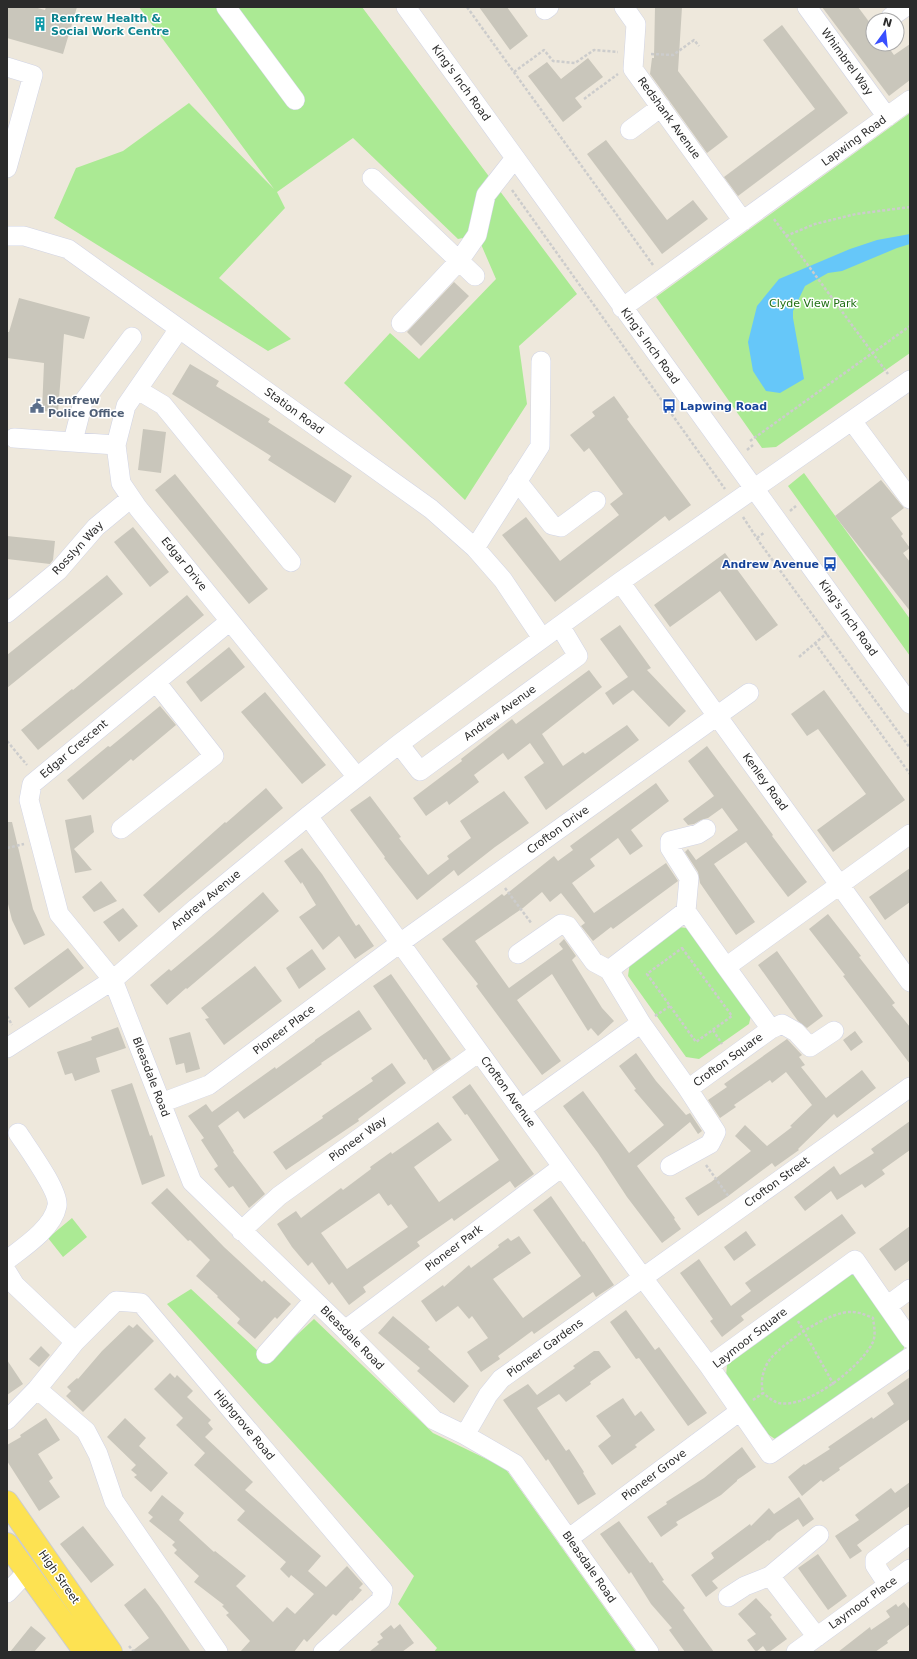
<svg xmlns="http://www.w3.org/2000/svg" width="917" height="1659" viewBox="0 0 917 1659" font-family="'DejaVu Sans',sans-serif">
	<rect width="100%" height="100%" fill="#eee8dc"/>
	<path fill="#abea94" d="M139,7H362L577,294L519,346L527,404L465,500L344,383L390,333L419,359L496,279L477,235L458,239L353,138L277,192L285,208L219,278L291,339L268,351L54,218L76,168L123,151L189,103L274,189Z
		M910,113V353L776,447L762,448L656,297Z
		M804,473L910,619V656L788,486Z
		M679,927L693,929L752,1011L749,1024L699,1059L686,1057L628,976L630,962Z
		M72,1218L87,1237L63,1257L48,1238Z
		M855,1274L905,1344L903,1351L775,1439L769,1435L726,1376L727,1365L849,1275Z
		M191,1289L269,1361L314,1319L433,1433L505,1468L636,1652H434L437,1648L398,1604L414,1576L167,1304Z"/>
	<path fill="#66c7f9" d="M910,234V244L897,248L842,271L828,273L805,286L793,311V318L804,379L780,393L766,391L753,371L748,342L757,306L779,279L850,249L877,240Z"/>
	<path fill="#c9c6bb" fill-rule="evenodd" d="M7,7H34L45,10L46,7H77L63,54L7,38Z
		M479,7H507L528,36L510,50Z
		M655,7H682L678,71L728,137L707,153L650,74L652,58H654Z
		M822,7H858L873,27V44H886L894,55L910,44V80L889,96Z
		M782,25L848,113L738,196L724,177L815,109L763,40Z
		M588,58L603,77L575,98L582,107L563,122L528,76L547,62L561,79Z
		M606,140L667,220L693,200L708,219L662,254L587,154Z
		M454,282L469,296L421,346L407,332Z
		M19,298L90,317L84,339L64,334L58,412L42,411L44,363L7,358V332H9Z
		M190,364L219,381L216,386L270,419L268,422L352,476L335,503L268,460L271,456L172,394Z
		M614,396L629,417L627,419L691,505L669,521L665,516L555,602L502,535L526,517L560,561L619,515L610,504L623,494L589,448L584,452L570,435L595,416L592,412Z
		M143,429L166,432L161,473L138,470Z
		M175,474L268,589L249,604L155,490Z
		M881,480L904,508L891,518L903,534L901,536L910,548L903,553L910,562V611L835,516Z
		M133,527L169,572L150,587L114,542Z
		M7,536L55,541L53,560L50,564L7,559Z
		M725,553L778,625L756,641L720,591L670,627L654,605Z
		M107,575L123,594L7,688V655Z
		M187,595L204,615L38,750L21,730L72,689L73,690Z
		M620,625L651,668L647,670L686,711L669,727L633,690L613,705L605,693L628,677L600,639Z
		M229,647L245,667L201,702L186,682Z
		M589,670L602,687L542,734L563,766L583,752L585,754L627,725L639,740L546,810L524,777L544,763L530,743L508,760L503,753L474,775L479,782L449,805L447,801L426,816L413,798L462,761L461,759L512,719L516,724Z
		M824,690L905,800L833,852L817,830L866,794L818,729L807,736L791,714Z
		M265,692L326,765L302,784L241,712Z
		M160,706L176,725L133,761L131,759L83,800L67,780L108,746L110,747Z
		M707,746L773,835L772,836L807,882L788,897L746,842L714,864L755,922L736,935L700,883L698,872L685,852L688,849L696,860L738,830L722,808L708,818L701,820L694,824L688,825L683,819L714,796L688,761Z
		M656,783L669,801L631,830L643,846L630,855L618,838L590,859L595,866L572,883L594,913L666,863L678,881L613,929L611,927L593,941L581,926L585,923L561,893L550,902L542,892L523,908L475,941L509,988L563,949L559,944L564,939L576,956L572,960L602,1008L614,1021L598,1036L591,1028L588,1031L552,974L517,1000L561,1061L542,1075L476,986L478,984L442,939L502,894L504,896L554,856L558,861L573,850L570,846Z
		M266,788L283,808L159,913L143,895L225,822L226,823Z
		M504,791L529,823L495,847L458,876L454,870L417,900L384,858L385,857L350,810L370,796L401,837L399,838L428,875L449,859L447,856L471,838L460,821Z
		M91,815L94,832L74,849L92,870L75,873L65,820Z
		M7,822H12L33,909L45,935L24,945L12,920L7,900Z
		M302,848L322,874L356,926L359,924L374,946L355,959L339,936L323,950L299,917L316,905L302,882L301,884L284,861Z
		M910,868V902L885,920L869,897Z
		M101,881L117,901L94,912L82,897Z
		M263,892L279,911L187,989L186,988L167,1005L150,985L169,969L171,971L213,936Z
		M123,908L138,926L119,942L103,922Z
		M828,914L861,956L859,957L895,1003L892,1005L910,1027V1064L843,976L845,975L809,929Z
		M68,948L84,968L29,1008L14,988Z
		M312,949L326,969L299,989L286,968Z
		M777,951L823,1016L807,1028L798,1021L758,965Z
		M255,966L282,1001L224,1045L205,1019L209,1018L201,1008Z
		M391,974L451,1059L433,1071L426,1059L424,1060L373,986Z
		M359,1010L372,1029L321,1063L322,1064L244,1119L238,1111L218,1126L234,1151L233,1152L265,1194L249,1208L233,1186L229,1188L214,1169L218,1166L201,1140L204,1138L188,1116L206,1104L212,1112L275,1067L276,1069L315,1041V1040Z
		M118,1027L126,1048L96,1058L100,1072L75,1081L72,1073L65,1075L57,1052L92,1040L91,1037Z
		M855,1031L863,1042L851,1051L843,1040Z
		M190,1032L200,1069L186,1073L184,1063L176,1065L169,1038Z
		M787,1039L802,1055L799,1057L805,1065L801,1067L826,1098L862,1070L876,1088L837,1118L834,1114L798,1149L799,1150L775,1167L772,1163L727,1197L698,1216L685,1198L711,1182L751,1151L735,1136L745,1125L767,1146L792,1127L790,1126L812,1105L786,1072L772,1083L770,1080L734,1105L736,1107L720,1118L708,1100L727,1087L724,1084Z
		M636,1053L656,1081L686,1115L690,1113L702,1131L698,1134L690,1122L637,1166L675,1218L674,1219L681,1229L662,1243L627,1197L598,1153L563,1106L583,1091L629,1153L664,1125L634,1090L636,1089L619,1066Z
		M392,1063L406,1083L358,1119L359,1121L286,1170L273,1152L323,1118L322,1116L373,1081L371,1078Z
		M132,1083L150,1136L152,1135L165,1176L142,1185L111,1090Z
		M470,1084L534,1174L515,1188L510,1181L454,1221L452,1218L417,1242L420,1246L363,1287L366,1292L349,1305L332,1282L329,1285L312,1262L308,1266L292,1247L277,1224L296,1211L301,1218L341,1188L343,1190L371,1169L370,1167L391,1152L392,1154L438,1122L452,1140L414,1167L439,1202L499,1160L467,1114L465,1115L452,1097ZM379,1193L388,1206L391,1204L408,1227L347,1269L321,1233Z
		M910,1121V1150L882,1170L885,1174L865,1188L862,1184L837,1200L831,1191L805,1211L794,1197L834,1166L840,1175L874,1153L871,1149Z
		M167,1188L224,1247L262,1282L264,1280L291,1304L277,1319L275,1317L255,1339L237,1323L240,1319L217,1297L218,1296L196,1276L210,1260L190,1240L188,1241L151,1203Z
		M551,1196L583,1242L584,1241L614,1285L596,1297L593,1292L534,1334L532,1331L498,1356L500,1359L481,1372L467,1352L488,1338L472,1316L469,1319L458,1306L436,1322L421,1301L443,1285L444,1287L469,1265L471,1268L499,1247L498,1245L508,1238L511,1241L519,1236L531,1253L493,1279L523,1318L581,1276L533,1210Z
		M842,1214L856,1233L741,1316L744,1320L722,1337L710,1321L713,1319L680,1273L699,1259L731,1306L751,1291L745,1283Z
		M910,1226V1260L895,1271L879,1249Z
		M746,1231L756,1245L734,1261L724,1247Z
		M626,1310L655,1350L659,1347L707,1413L688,1426L639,1358L636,1359L610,1322Z
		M393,1316L430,1347L428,1349L469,1386L454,1403L417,1371L420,1368L378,1333Z
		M137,1324L154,1341L83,1412L66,1396L71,1391L67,1387L77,1378L78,1379L102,1351L129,1325L133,1328Z
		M41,1346L50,1355L39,1367L29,1359Z
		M594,1351H599L611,1367L590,1382L591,1384L566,1402L559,1394L537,1408L566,1451L569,1449L584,1472L583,1473L596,1494L578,1505L548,1459L546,1461L503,1400L528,1384L537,1395L575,1368L573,1366Z
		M7,1360L23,1384L7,1395Z
		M170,1373L175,1378L177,1375L193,1391L187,1397L211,1420L208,1423L213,1429L205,1437L253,1482L245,1490L321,1556L308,1571L326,1587L347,1566L363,1584L359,1588L362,1590L352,1601L351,1600L336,1616L333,1614L307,1642L304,1639L294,1652H240L250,1641L226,1615L229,1613L222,1606L224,1605L194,1582L199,1576L174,1553L177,1550L172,1545L175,1542L149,1521L153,1517L148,1513L162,1495L184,1513L179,1520L214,1552L215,1551L246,1576L236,1586L273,1622L287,1607L295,1614L314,1594L291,1575L289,1578L280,1569L286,1562L237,1520L245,1511L194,1465L205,1453L176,1425L183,1418L154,1389Z
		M910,1377V1419L839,1468L840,1470L823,1482L821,1480L802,1496L788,1477L804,1464L805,1465L830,1449L828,1447L847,1434L872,1417L873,1419L894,1404L887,1393Z
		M623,1398L635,1416L641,1411L655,1430L635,1445L637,1447L612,1465L598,1446L611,1436L596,1416Z
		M46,1418L60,1440L38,1454L53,1478L49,1481L60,1497L39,1511L7,1461V1445L21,1437L20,1435Z
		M125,1418L146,1438L139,1446L168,1473L151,1492L134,1477L137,1475L131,1470L136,1465L107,1437Z
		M742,1447L756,1467L737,1480V1481L721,1495L676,1522L678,1525L661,1537L647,1517L667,1504L666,1502L704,1478Z
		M910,1482V1506L857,1545L862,1551L850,1559L835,1536L859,1520L855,1515L891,1488L895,1493Z
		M799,1497L814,1519L803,1527L798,1519L777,1533L769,1541L768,1540L712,1581L718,1588L706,1597L691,1575L714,1558L711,1553L750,1524L751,1526L769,1508L774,1514Z
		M619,1521L650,1563L652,1562L664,1580L662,1581L685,1608L683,1610L714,1652H685L669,1630L672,1628L651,1604L631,1572L629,1574L600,1534Z
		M83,1526L114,1565L91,1583L60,1544Z
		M818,1554L847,1596L828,1610L798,1568Z
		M145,1588L159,1606L191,1652H131L149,1638L124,1605Z
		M756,1598L772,1615L770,1617L787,1639L769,1652H767L763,1646L756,1652L747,1640L756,1634L738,1614Z
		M904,1602L910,1610V1624L887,1641L888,1643L875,1652H838L870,1627L871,1630L890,1617L886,1611L896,1604L898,1607Z
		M400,1624L414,1643L402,1652H369L379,1644L377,1642L383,1638L380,1634L391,1625L394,1629Z
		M31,1626L46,1638L34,1652H10Z"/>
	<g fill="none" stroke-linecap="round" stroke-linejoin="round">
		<defs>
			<path id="minor" d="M226,7L295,100
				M406,7L910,704
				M624,7L636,24L633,69L743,221
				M807,7L887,117
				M545,10L549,7
				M891,17L905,7
				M7,67L33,75L7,168
				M630,130L661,107
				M372,178L475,276
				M7,236H24L68,249L431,509L475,548L503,580L542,638
				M622,308L910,100
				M401,323L459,261L477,235L486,195L515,158
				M179,329L126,406L116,445L121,483L138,508L357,777
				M138,390L163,405L291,562
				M852,421L910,499
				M14,438L116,445
				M73,441L83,402L132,337
				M517,481L552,525L561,527L596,501
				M475,548L540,446L541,361
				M620,582L910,982
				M7,613L58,571L96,527L131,498
				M230,621L32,784L29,800L59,914L113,980L192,1182L345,1330L434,1420L465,1435L515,1464L649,1652
				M399,744L420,771L578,656L560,626
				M308,816L643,1278L709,1366
				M121,829L214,756L156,682
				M686,911L689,878L670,848V841L698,834L706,829
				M518,954L561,924L568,926L594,962L609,970
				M641,1023L688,1089L771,1029L726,967
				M771,1029L782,1024L796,1032L810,1047L834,1031
				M7,1048L113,980L196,908L308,816L399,744L495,673L620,582L910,380
				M161,1103L209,1085L400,943L749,693
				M521,1109L641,1023L609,970L686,911L726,967L910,834
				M670,1166L710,1144L716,1132L688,1089
				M241,1231L279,1196L479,1052
				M7,1260C24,1247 53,1228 57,1206C60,1192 27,1147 18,1133
				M7,1272L15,1285L75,1342
				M887,1306L910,1289
				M345,1330L562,1167
				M910,1339L855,1260L709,1366L770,1454L910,1357
				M266,1354L314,1300
				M37,1389L86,1431L98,1454L114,1501L218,1652
				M7,1420L37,1389L75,1342L116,1301L141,1303L383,1590L381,1600L323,1652
				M465,1435L488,1395L501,1379L910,1087
				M568,1539L740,1411
				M770,1576L817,1637
				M888,1585L875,1565V1560L910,1534
				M7,1593L27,1572
				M728,1597L745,1586L770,1576L819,1535
				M796,1652L910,1569"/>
			<path id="major" d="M7,1502L111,1652
				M7,1544L85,1652"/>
		</defs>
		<use href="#minor" stroke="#d1d4e5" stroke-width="20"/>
		<use href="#major" stroke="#ccc" stroke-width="24"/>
		<path stroke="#ccc" stroke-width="2.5" stroke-dasharray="3 2" stroke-linecap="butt" d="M467,7L653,265
			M651,54L673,55L694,40L699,46
			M514,72L544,50L553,61L575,63L594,50L618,52
			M584,99L618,74
			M512,190L725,489
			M774,219L888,374
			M786,236L815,224L856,214L910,207
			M750,441L910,326
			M747,450L753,445
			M790,511L796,506
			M743,517L760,543L910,748
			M757,538L765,532
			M815,643L910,774
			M799,657L827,633
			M7,741L27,765
			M7,848L24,844
			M505,888L532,924
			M682,948L732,1016L696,1042L647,974Z
			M7,1016L12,1025
			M655,1016L670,1006
			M713,1030L722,1044
			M706,1165L729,1197
			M798,1321L834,1385
			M753,1400L763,1393C760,1381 763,1368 771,1358C786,1341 829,1311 852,1312C859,1312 866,1315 873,1318C874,1326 876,1334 873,1342C861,1367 807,1409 779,1403C772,1401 768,1397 763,1393
			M129,1646L134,1652"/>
		<use href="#minor" stroke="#fff" stroke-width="19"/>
		<use href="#major" stroke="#fde252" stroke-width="22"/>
	</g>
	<defs>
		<symbol id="building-bare" viewBox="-9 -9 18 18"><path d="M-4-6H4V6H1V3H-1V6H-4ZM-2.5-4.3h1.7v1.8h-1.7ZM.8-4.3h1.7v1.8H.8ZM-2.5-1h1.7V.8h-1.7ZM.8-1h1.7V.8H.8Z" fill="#0f9aa8" stroke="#fff" stroke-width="2.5" paint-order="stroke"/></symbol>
		<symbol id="civic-bare" viewBox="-9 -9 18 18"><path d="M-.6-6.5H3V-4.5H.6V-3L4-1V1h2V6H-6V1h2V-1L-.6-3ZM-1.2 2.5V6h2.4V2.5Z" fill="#5c6f8a" stroke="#fff" stroke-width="2.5" paint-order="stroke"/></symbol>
		<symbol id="bus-bare" viewBox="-9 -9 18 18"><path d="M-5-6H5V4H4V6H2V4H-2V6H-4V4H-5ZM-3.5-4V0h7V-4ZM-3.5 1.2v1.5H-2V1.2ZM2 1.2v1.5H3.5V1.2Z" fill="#1a4fb4" stroke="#fff" stroke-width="2.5" paint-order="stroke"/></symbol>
	</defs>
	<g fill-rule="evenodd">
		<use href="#building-bare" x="30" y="14" width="20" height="20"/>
		<use href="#civic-bare" x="27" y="396" width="20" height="20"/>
		<use href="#bus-bare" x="659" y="396" width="20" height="20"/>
		<use href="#bus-bare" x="820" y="554" width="20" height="20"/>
	</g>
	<g text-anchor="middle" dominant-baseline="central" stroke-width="3" stroke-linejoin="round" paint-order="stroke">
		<g font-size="11" font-weight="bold" fill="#0d838f" stroke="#fff" text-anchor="start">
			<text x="51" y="18">Renfrew Health &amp;<tspan x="51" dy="13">Social Work Centre</tspan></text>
		</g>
		<g font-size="11" fill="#2b2b2b" stroke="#fff">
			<text transform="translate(847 62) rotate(54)">Whimbrel Way</text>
			<text transform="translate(461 83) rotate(54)">King's Inch Road</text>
			<text transform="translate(669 118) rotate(54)">Redshank Avenue</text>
			<text transform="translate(854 141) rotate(-36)">Lapwing Road</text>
			<text transform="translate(650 346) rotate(54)">King's Inch Road</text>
			<text transform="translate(294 411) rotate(36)">Station Road</text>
			<text transform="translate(78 548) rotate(-47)">Rosslyn Way</text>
			<text transform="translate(184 564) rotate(51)">Edgar Drive</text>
			<text transform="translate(848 618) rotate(54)">King's Inch Road</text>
			<text transform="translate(500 713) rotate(-36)">Andrew Avenue</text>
			<text transform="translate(74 749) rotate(-40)">Edgar Crescent</text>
			<text transform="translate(765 782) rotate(54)">Kenley Road</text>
			<text transform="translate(558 830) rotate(-36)">Crofton Drive</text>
			<text transform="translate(206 900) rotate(-40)">Andrew Avenue</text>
			<text transform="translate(284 1030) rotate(-37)">Pioneer Place</text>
			<text transform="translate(728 1060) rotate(-36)">Crofton Square</text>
			<text transform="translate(151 1077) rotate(69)">Bleasdale Road</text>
			<text transform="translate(508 1092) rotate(54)">Crofton Avenue</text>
			<text transform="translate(358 1139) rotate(-36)">Pioneer Way</text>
			<text transform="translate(777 1182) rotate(-36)">Crofton Street</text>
			<text transform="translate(454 1248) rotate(-37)">Pioneer Park</text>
			<text transform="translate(352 1338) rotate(45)">Bleasdale Road</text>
			<text transform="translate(750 1338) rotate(-38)">Laymoor Square</text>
			<text transform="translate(545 1348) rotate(-36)">Pioneer Gardens</text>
			<text transform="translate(244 1425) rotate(50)">Highgrove Road</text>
			<text transform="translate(654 1475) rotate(-37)">Pioneer Grove</text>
			<text transform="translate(589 1567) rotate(55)">Bleasdale Road</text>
			<text transform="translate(59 1577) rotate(55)">High Street</text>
			<text transform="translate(863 1603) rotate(-36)">Laymoor Place</text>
		</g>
		<g font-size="11" fill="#207014" stroke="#fff">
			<text x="813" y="303">Clyde View Park</text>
		</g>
		<g font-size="11" font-weight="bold" fill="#4e5e75" stroke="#fff" text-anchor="start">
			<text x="48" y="400">Renfrew<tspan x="48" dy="13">Police Office</tspan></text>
		</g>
		<g font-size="11" font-weight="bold" fill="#164399" stroke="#fff" text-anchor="start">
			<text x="680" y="406">Lapwing Road</text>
			<text x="819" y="564" text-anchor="end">Andrew Avenue</text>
		</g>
	</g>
	<rect width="917" height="1659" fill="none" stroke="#2b2b2b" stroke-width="16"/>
	<g transform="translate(885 32) rotate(15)"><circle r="19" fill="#ffffff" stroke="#aaaaaa"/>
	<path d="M0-3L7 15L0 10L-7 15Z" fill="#394fff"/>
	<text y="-6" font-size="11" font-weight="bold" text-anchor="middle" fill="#2b2b2b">N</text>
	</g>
</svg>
